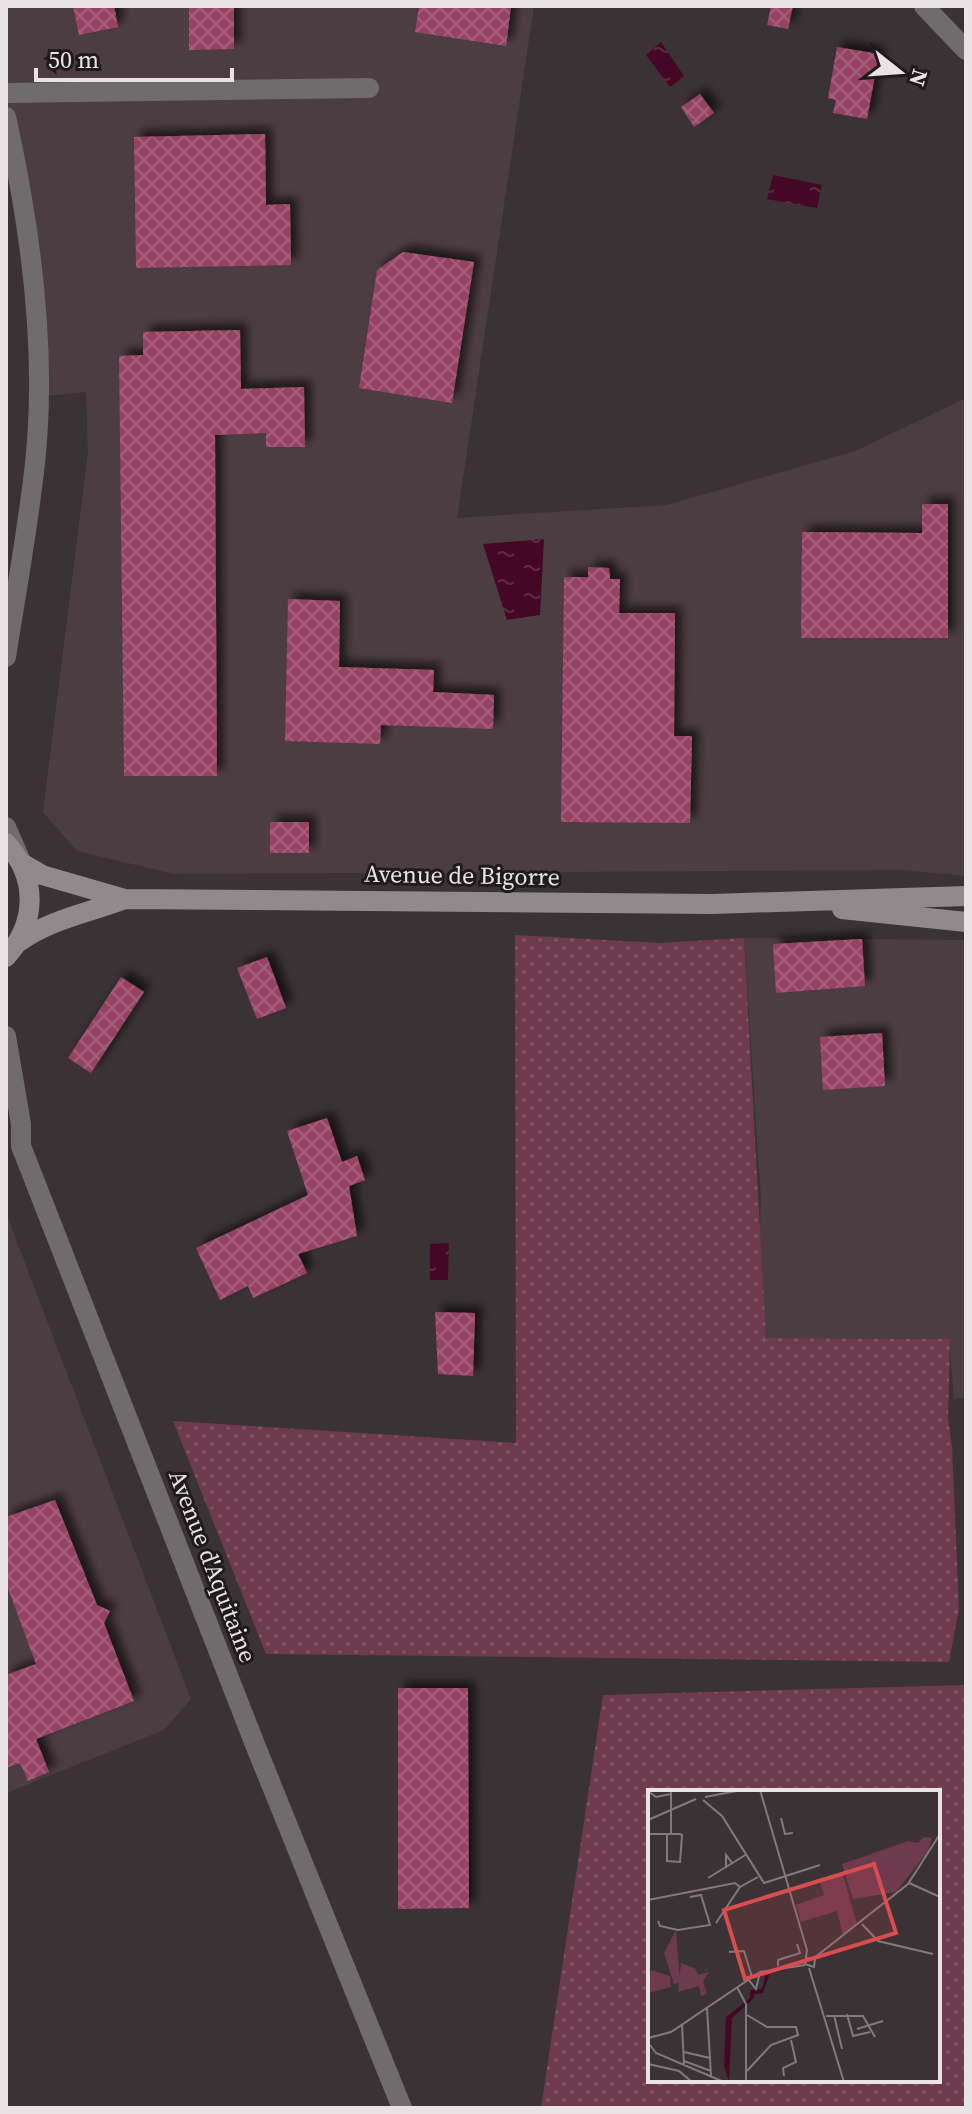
<svg xmlns="http://www.w3.org/2000/svg" width="972" height="2114" viewBox="0 0 972 2114" font-family="'Source Serif 4',serif">
	<defs>
		<pattern id="grass-dots" width="8" height="8" patternUnits="userSpaceOnUse" patternTransform="scale(2)"><rect width="8" height="8" fill="#6d3a4e"/><path d="M2 2h.1M6 6h.1" fill="none" stroke="#825667" stroke-width="1.8" stroke-linecap="round"/></pattern>
		<pattern id="water-ripples" width="26" height="14" patternUnits="userSpaceOnUse" patternTransform="scale(2)"><rect width="26" height="14" fill="#440726"/><path d="M2 4q2-2 4 0t4 0M15 11q2-2 4 0t4 0" fill="none" stroke="#5f2b45"/></pattern>
		<pattern id="building-cross-hatch" width="8" height="8" patternUnits="userSpaceOnUse" patternTransform="scale(2)"><rect width="8" height="8" fill="#964265"/><path d="M0 0l8 8M0 8l8-8" fill="none" stroke="#a55d7b"/></pattern>
		<filter id="shadow"><feDropShadow dx="7" dy="-7" stdDeviation="4" flood-color="#0009"/></filter>
	</defs>
	<rect width="100%" height="100%" fill="#3b3235"/>
	<path fill="#4c3d42" d="M6,6H534L457,518L667,505L855,451L966,398V876L903,870L174,874L77,851L43,812L88,453L86,392L37,397L6,117Z
		M744,938L966,940V1398L954,1399L949,1339L766,1338L758,1286L761,1199Z
		M6,1213L191,1699L164,1730L6,1793Z"/>
	<path fill="url(#grass-dots)" fill-rule="evenodd" d="M515,935L660,943L744,938L766,1338L950,1339L948,1419L952,1446L959,1608L949,1662L266,1654L173,1421L516,1443Z
		M966,1685V2108H541L603,1695ZM650,1792H938V2080H650Z"/>
	<path fill="url(#water-ripples)" d="M661,42L684,76L670,87L646,55Z
		M773,175L822,185L817,208L767,199Z
		M544,539L540,615L507,620L483,544Z
		M449,1243L448,1280H430V1244Z"/>
	<path fill="url(#building-cross-hatch)" filter="url(#shadow)" d="M73,6H114L118,27L79,35Z
		M189,6H234V49L189,50Z
		M419,6H511L506,46L415,32Z
		M771,6H793L788,29L767,25Z
		M837,47L879,54L867,119L833,113L836,100L828,98Z
		M700,94L714,113L694,127L681,107Z
		M265,134L266,205L290,204L291,265L136,268L134,137Z
		M403,252L474,262L452,403L359,388L377,270Z
		M240,330L241,389L304,387L305,447H266V433L215,435L217,776H124L119,356L143,355V332Z
		M922,504H948V638H801L802,532L922,533Z
		M588,567L609,568L610,579H620L619,613H675L674,736H692L690,823L561,822L564,577H588Z
		M288,599L340,601L339,667L434,670L433,692L494,695L493,729L381,725L380,744L285,741Z
		M270,822H309V853H270Z
		M862,939L865,986L776,993L773,944Z
		M267,957L286,1008L257,1019L237,968Z
		M121,977L144,992L91,1073L68,1058Z
		M882,1033L885,1086L823,1090L820,1037Z
		M327,1118L342,1162L357,1156L365,1180L349,1186L357,1236L298,1254L307,1273L253,1298L248,1286L220,1300L196,1248L308,1195L287,1131Z
		M435,1312L475,1313L473,1376L438,1374Z
		M55,1500L97,1605L110,1611L104,1623L134,1701L36,1739L49,1772L28,1781L20,1763L6,1768V1675L36,1664L6,1583V1517Z
		M398,1688H468L469,1908L398,1909Z"/>
	<g fill="none" stroke-linecap="round" stroke-linejoin="round">
		<path stroke="#706c6d" stroke-width="20" d="M924,6L966,50
			M6,93L369,88"/>
		<path stroke="#706c6d" stroke-width="20" d="M6,117C30,225 47,352 35,463C28,528 16,593 6,657
			M6,827L20,859
			M6,1036L21,1124V1146L256,1747L402,2108"/>
		<path stroke="#918a8c" stroke-width="20" d="M6,843C38,877 37,923 6,957
			M23,864L42,875L125,899L712,904L966,896
			M842,909L966,922
			M19,942C51,919 89,913 125,899"/>
	</g>
	<g text-anchor="middle" dominant-baseline="central" stroke-width="6" stroke-linejoin="round" paint-order="stroke">
		<g font-size="24" fill="#e9e3e5" stroke="#1f1b1d">
			<text transform="translate(462 875) rotate(1)">Avenue de Bigorre</text>
			<text transform="translate(213 1566) rotate(69)">Avenue d'Aquitaine</text>
		</g>
	</g>
	<g transform="translate(648 1790)">
		<rect width="292" height="292" fill="#3b3235"/>
		<path d="M276,47L284,48L281,60L248,102L205,109L194,74L260,51L270,53ZM195,85L209,134L195,145L189,121L153,132L148,115L176,105L172,92Z" fill="#6d3a4e"/>
		<path d="M28,140L32,192L26,194L16,163ZM33,173L47,178L50,185L61,182L55,191L59,204L53,206L51,196L30,202ZM3,180L22,186L23,197L0,203Z" fill="#6d3a4e"/>
		<path d="M155,177L122,183L115,203L106,204L105,209L84,228L81,291L76,276L78,227L102,208V200L114,199L118,183Z" fill="#440726"/>
		<path fill="none" stroke="#81797b" stroke-width="2" d="M23,0V44M112,0L159,160L157,174L166,177L167,169L158,168M0,1L8,7L23,4M57,7L94,0M55,10L74,26L116,93L172,75M133,28L137,44L145,43M0,30L48,9M0,44H32L34,45L32,72L19,71V44M78,78V65L85,74M60,88L99,64M261,93L292,107M0,110L87,93L92,97M10,131L12,136L30,140L62,135L53,105L42,107M68,133L92,97L110,87M214,134L230,151L285,164M81,162L96,161L104,187M166,168L260,94L292,44M130,176V170L152,163L149,154M161,178L196,292M100,189L108,199L112,182M89,197L98,214V292M59,218L63,286M199,224L205,246L222,242M99,225L119,237H148L150,245L123,255L99,281M186,225L194,259M178,226H215L227,247M34,234L36,275M209,239L235,231M0,248L23,242L112,182L157,175M2,255L8,263L76,292M36,262L62,268M36,271L63,281M0,274L31,281L44,292M136,286L135,278L148,272L143,250"/>
		<path fill="#da4d4e" fill-opacity="0.15" stroke="#da4d4e" stroke-width="4" d="M226,74L248,143L97,189L76,120Z"/>
		<rect width="292" height="292" fill="none" stroke="#e9e3e5" stroke-width="4"/>
	</g>
	<rect width="972" height="2114" fill="none" stroke="#e9e3e5" stroke-width="16"/>
	<g transform="translate(900 72) rotate(107)" stroke="#1f1b1d" stroke-width="6" paint-order="stroke">
	<path d="M0-6L14 30L0 20L-14 30Z" fill="#e9e3e5"/>
	<text y="-12" font-size="22" font-weight="bold" text-anchor="middle" fill="#e9e3e5">N</text>
	</g>
	<path d="M36 68v12h196v-12" fill="none" stroke="#e9e3e5" stroke-width="4"/>
	<text x="48" y="68" font-size="24" fill="#e9e3e5" stroke="#1f1b1d" stroke-width="6" paint-order="stroke">50 m</text>
</svg>
